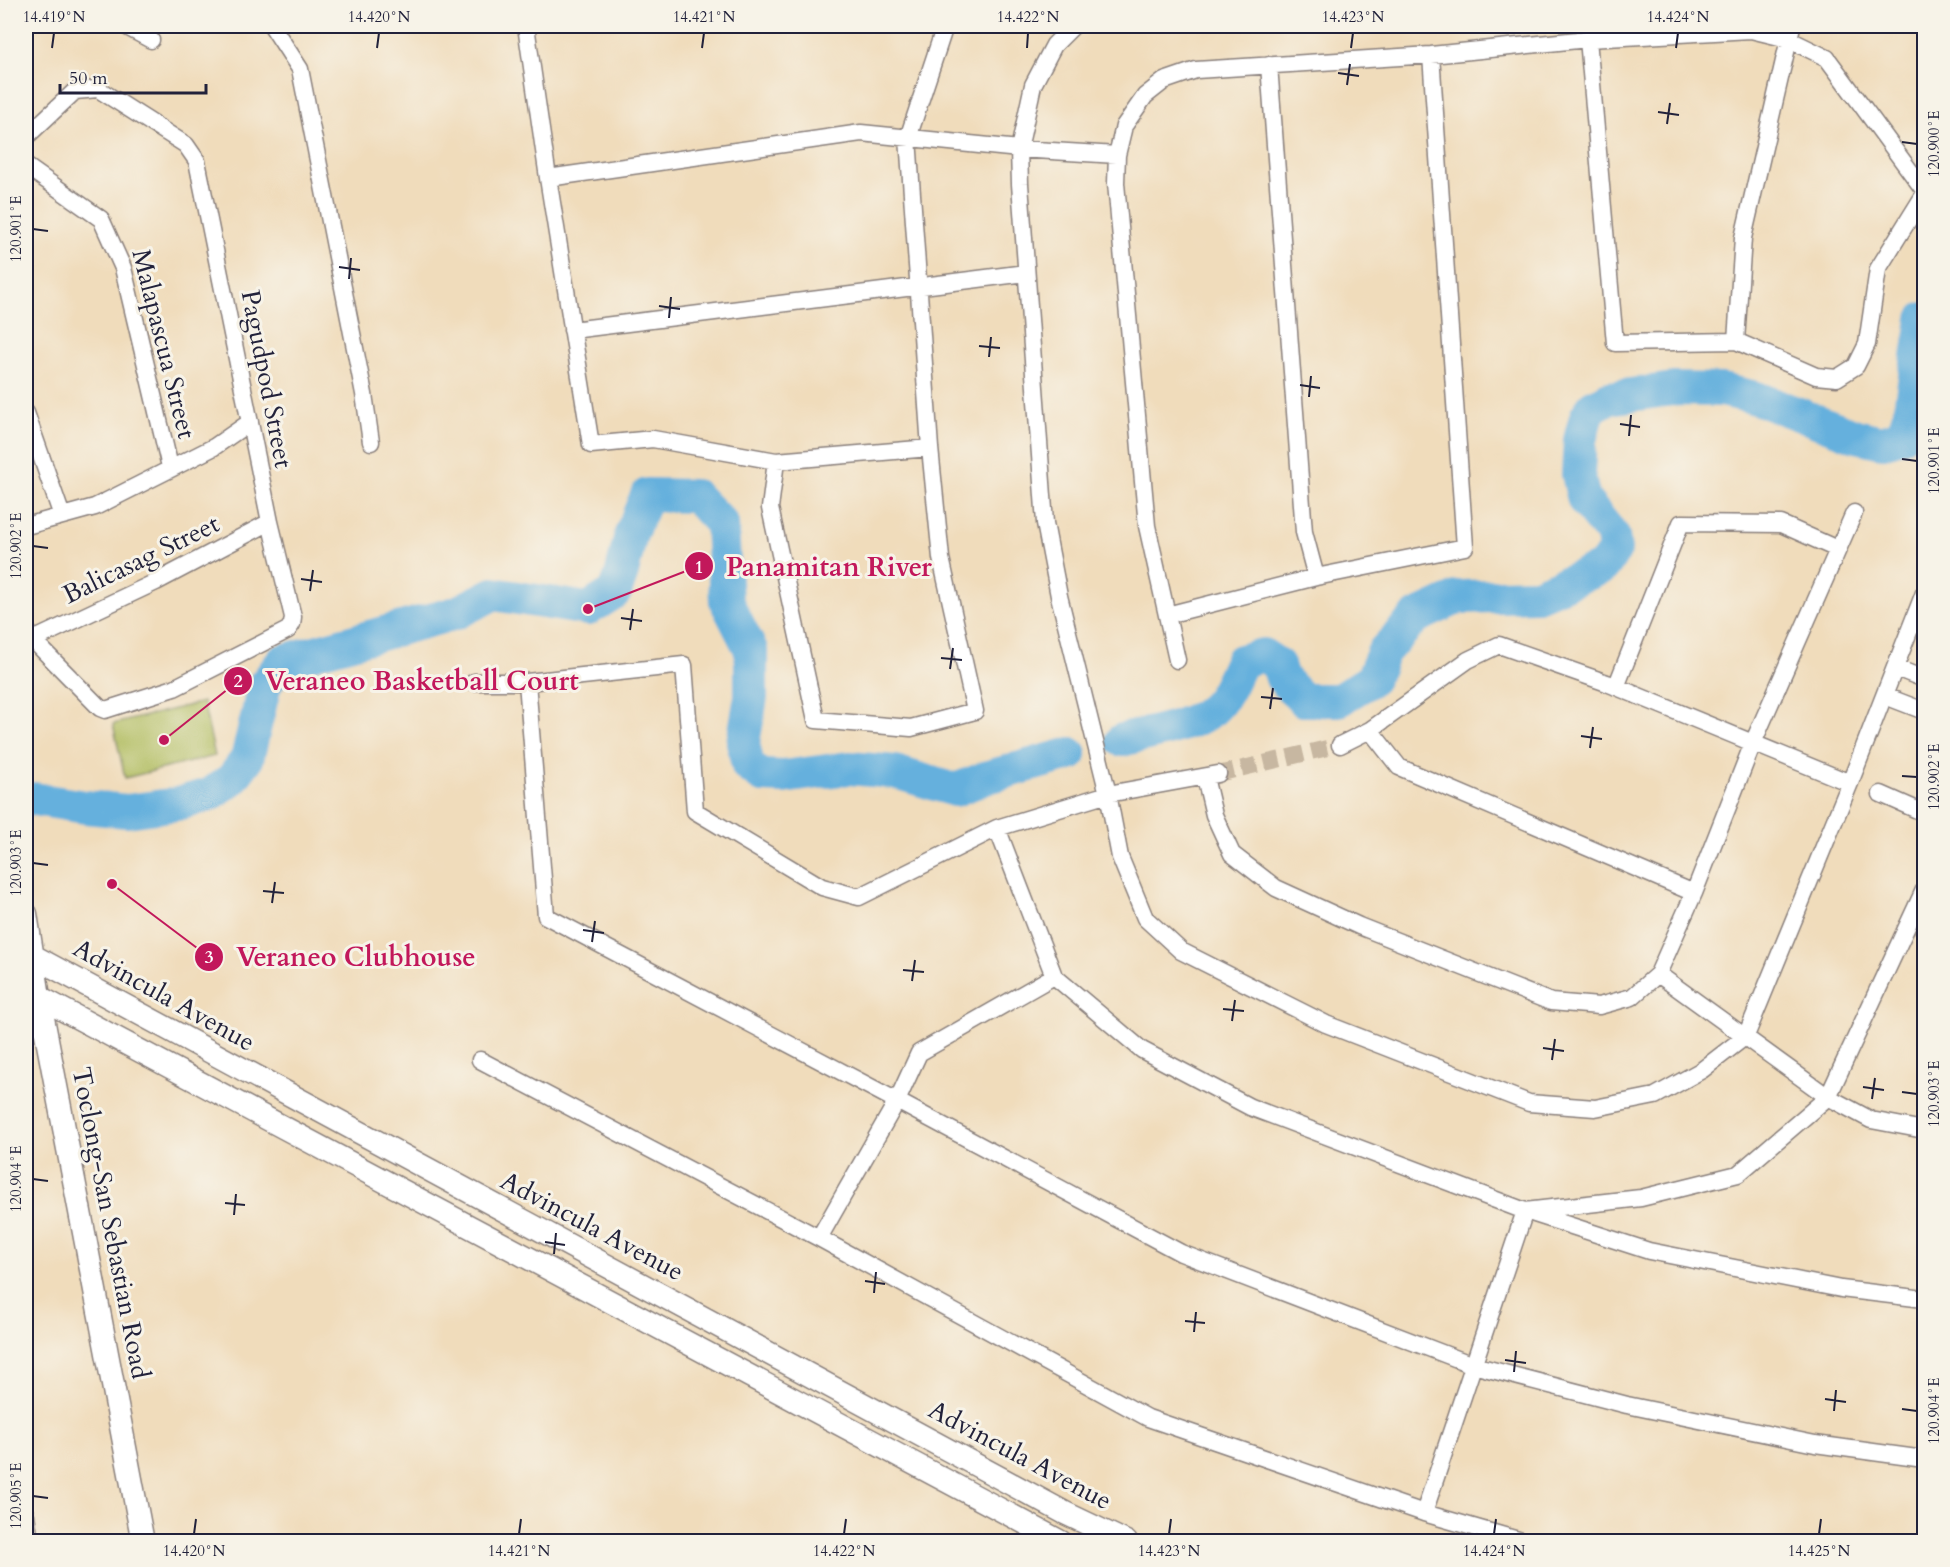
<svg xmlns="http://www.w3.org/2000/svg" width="1950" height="1567" viewBox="0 0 1950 1567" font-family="Cardo,serif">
	<rect width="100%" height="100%" fill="#f7f3e8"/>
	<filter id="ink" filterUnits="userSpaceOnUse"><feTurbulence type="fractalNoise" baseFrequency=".0167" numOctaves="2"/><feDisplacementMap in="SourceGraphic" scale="12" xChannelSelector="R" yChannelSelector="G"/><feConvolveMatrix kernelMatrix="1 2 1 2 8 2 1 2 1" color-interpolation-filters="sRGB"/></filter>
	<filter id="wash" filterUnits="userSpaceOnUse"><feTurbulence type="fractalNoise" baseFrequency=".008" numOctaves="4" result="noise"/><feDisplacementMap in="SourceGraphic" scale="24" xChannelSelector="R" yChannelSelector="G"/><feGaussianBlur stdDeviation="1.35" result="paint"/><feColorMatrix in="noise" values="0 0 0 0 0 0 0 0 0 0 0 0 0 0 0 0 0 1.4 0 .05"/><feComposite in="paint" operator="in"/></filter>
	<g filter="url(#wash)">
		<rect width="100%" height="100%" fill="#f0dcbb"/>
		<path fill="#b0bc5e" stroke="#696f4c" stroke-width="1.5" d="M203,702L215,756L125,778L113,724Z"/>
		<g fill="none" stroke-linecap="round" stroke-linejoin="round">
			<path stroke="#65b0dd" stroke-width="34" d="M1122,740C1149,733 1190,727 1212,710C1226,698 1233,678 1241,661L1263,655L1278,665L1282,678L1303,700H1339L1372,679L1384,651L1416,617L1459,597L1537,595L1603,567L1615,550L1613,536L1584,500L1578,474L1580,440L1586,417L1593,406L1609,398L1673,389L1722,390L1756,398L1856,436L1882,442L1903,435L1909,415L1924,319
				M34,799L85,807L127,811L177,804L211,794L232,779L247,759L265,684L283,661L456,613L493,594L588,609L615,592L622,572L631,534L647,495L695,496L722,524L726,601L751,650V697L743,743L748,766L762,776L783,777L849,768L895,772L955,790L988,777L1070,754"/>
		</g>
	</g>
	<g filter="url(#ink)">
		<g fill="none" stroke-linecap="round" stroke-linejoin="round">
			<path stroke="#c7b7a1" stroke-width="16" stroke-dasharray="16 8" stroke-linecap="butt" d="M1218,774L1340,745"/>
			<defs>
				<path id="street" d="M125,26L151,40
					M272,26L300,69L364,394L371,442
					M526,26L548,178L591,445L653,439L776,461L930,448
					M1073,26L1054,45L1033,85L1019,149L1020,184L1045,523L1059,596L1108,794L1120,857L1145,918L1181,951L1326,1024L1529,1103L1595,1108L1655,1096L1702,1070L1746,1036L1850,783L1924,593
					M1588,39L1615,343L1736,341L1816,376L1837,378L1856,366L1867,344L1878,269L1924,195
					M1269,65L1304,532L1316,577
					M26,137L75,91L98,89L186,145L197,161L270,522L293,617L292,624L288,630L174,688L105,710L100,708L33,640L26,629
					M26,166L101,219L123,268L170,467
					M548,178L861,133L1019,149L1117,155
					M572,330L1026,273
					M1736,341L1743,238L1792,26
					M26,413L62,516
					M776,461L770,508L816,720L911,728L975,711L941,558L930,448L908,138L945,26
					M26,526L95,507L214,447L250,422
					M1167,615L1316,577L1465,547L1431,55
					M33,640L156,582L270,522
					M1177,660L1147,526L1116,183L1117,155L1124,126L1145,96L1164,81L1196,70L1431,55L1588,39L1751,30L1788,39L1827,58L1924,190
					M1896,668L1924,679
					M474,682H527L684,665L695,811L822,887L859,897L997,828
					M527,682L546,916L897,1101L1181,1253L1473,1365L1627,1405L1815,1444L1924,1459
					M1616,687L1681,523L1781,524L1837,549
					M1885,696L1924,711
					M1370,730L1399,767L1694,893
					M1340,745L1370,730L1468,660L1499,645L1607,683L1850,783
					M1205,777L1214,815L1232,854L1276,888L1359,926L1551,1002L1599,1006L1632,997L1658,974L1694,893L1753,743L1854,513
					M1881,794L1924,813
					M1658,974L1828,1097L1871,1120L1924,1130
					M1054,976L1142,1050L1250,1107L1525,1211L1649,1251L1841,1289L1924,1299
					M480,1060L819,1238L1148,1418L1424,1513L1525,1542
					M819,1238L897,1101L919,1053L1054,976L997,828L1108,794L1218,774
					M1424,1513L1525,1211L1641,1198L1738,1174L1828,1097L1924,890
					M26,1515L30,1542"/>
				<path id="secondary" d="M26,914L39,997L143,1542
					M33,956L1065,1513L1126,1542
					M39,997L1061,1542"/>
			</defs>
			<use href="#street" stroke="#897f7b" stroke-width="19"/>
			<use href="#secondary" stroke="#897f7b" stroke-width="25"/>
			<use href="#street" stroke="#fff" stroke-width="16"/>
			<use href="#secondary" stroke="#fff" stroke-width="22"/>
		</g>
	</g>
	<path fill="none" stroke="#22223b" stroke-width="2" d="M52,48L54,33M377,48L379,33M702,48L704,33M1027,48L1028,33M1351,48L1353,33M1676,48L1678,33M1338,73L1359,76M1347,85L1350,64M1658,112L1679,115M1667,124L1670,103M1902,142L1917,144M33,229L48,231M339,267L360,270M349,279L351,258M659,306L680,309M669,318L671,297M979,346L1000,348M989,357L991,337M1300,385L1320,388M1309,397L1311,376M1620,424L1640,427M1629,436L1631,415M1902,459L1917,461M33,546L48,548M301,579L322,582M310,591L313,570M621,618L642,621M630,630L633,609M941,658L962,660M950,669L953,648M1261,697L1282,699M1270,709L1273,688M1581,736L1602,739M1590,748L1593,727M1902,776L1917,777M33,863L48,865M263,891L284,893M272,903L275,882M583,930L604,933M592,942L595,921M903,970L924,972M912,981L915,960M1223,1009L1244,1011M1232,1021L1235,1000M1543,1048L1564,1051M1552,1060L1555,1039M1863,1087L1884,1090M1902,1092L1917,1094M1872,1099L1875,1078M33,1179L48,1181M225,1203L245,1205M234,1215L236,1194M545,1242L565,1245M554,1254L556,1233M865,1281L885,1284M874,1293L876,1272M1185,1321L1205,1323M1194,1332L1196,1312M1505,1360L1526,1363M1514,1372L1516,1351M1825,1399L1846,1402M1902,1409L1917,1411M1834,1411L1836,1390M33,1496L48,1498M194,1534L196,1519M519,1534L521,1519M844,1534L846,1519M1169,1534L1171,1519M1494,1534L1496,1519M1819,1534L1821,1519"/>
	<g text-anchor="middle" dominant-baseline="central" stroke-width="6" stroke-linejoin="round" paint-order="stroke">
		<g font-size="26" fill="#22223b" stroke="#f7f3e8">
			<text transform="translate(164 344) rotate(76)">Malapascua Street</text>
			<text transform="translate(267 379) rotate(79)">Pagudpod Street</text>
			<text transform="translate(141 559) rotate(-26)">Balicasag Street</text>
			<text transform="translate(164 995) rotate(29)">Advincula Avenue</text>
			<text transform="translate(111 1223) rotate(79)">Toclong-San Sebastian Road</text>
			<text transform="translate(592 1226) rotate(28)">Advincula Avenue</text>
			<text transform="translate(1020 1455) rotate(28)">Advincula Avenue</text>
		</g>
	</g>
	<path fill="none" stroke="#c2185b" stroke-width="2" d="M588 609L699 566M164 740L238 681M112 884L209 957"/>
	<g fill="#c2185b" stroke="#f7f3e8" stroke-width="2">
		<circle cx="588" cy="609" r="6"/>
		<circle cx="164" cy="740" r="6"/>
		<circle cx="112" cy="884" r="6"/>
		<circle cx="699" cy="566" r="15"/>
		<circle cx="238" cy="681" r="15"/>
		<circle cx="209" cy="957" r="15"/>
	</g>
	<g font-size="18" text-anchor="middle" font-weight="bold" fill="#fff">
		<text x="699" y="573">1</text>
		<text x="238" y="687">2</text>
		<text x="209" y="963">3</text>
	</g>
	<g font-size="27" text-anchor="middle" font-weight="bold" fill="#c2185b" stroke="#f7f3e8" stroke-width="6" stroke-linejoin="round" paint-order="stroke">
		<text x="829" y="576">Panamitan River</text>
		<text x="422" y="690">Veraneo Basketball Court</text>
		<text x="356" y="966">Veraneo Clubhouse</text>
	</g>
	<rect width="1950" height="1567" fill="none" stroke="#f7f3e8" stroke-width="66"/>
	<path d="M60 84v9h146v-9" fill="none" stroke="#22223b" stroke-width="3"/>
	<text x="69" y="84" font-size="18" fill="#22223b" stroke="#f7f3e8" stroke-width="4.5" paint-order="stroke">50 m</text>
	<rect x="33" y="33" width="1884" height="1501" fill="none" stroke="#22223b" stroke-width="2"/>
	<g font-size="15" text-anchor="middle" fill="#22223b">
		<text x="54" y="22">14.419°N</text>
		<text x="379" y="22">14.420°N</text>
		<text x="704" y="22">14.421°N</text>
		<text x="1028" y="22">14.422°N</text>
		<text x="1353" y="22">14.423°N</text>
		<text x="1678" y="22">14.424°N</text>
		<text transform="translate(1934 144) rotate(-90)" y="5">120.900°E</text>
		<text transform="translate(16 229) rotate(-90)" y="5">120.901°E</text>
		<text transform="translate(1934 461) rotate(-90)" y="5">120.901°E</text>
		<text transform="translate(16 546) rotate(-90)" y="5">120.902°E</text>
		<text transform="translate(1934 777) rotate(-90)" y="5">120.902°E</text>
		<text transform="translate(16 863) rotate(-90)" y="5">120.903°E</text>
		<text transform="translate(1934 1094) rotate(-90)" y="5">120.903°E</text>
		<text transform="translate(16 1179) rotate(-90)" y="5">120.904°E</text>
		<text transform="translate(1934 1411) rotate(-90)" y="5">120.904°E</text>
		<text transform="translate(16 1496) rotate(-90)" y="5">120.905°E</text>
		<text x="194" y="1556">14.420°N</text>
		<text x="519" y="1556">14.421°N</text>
		<text x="844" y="1556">14.422°N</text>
		<text x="1169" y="1556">14.423°N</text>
		<text x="1494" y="1556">14.424°N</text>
		<text x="1819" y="1556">14.425°N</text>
	</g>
</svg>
